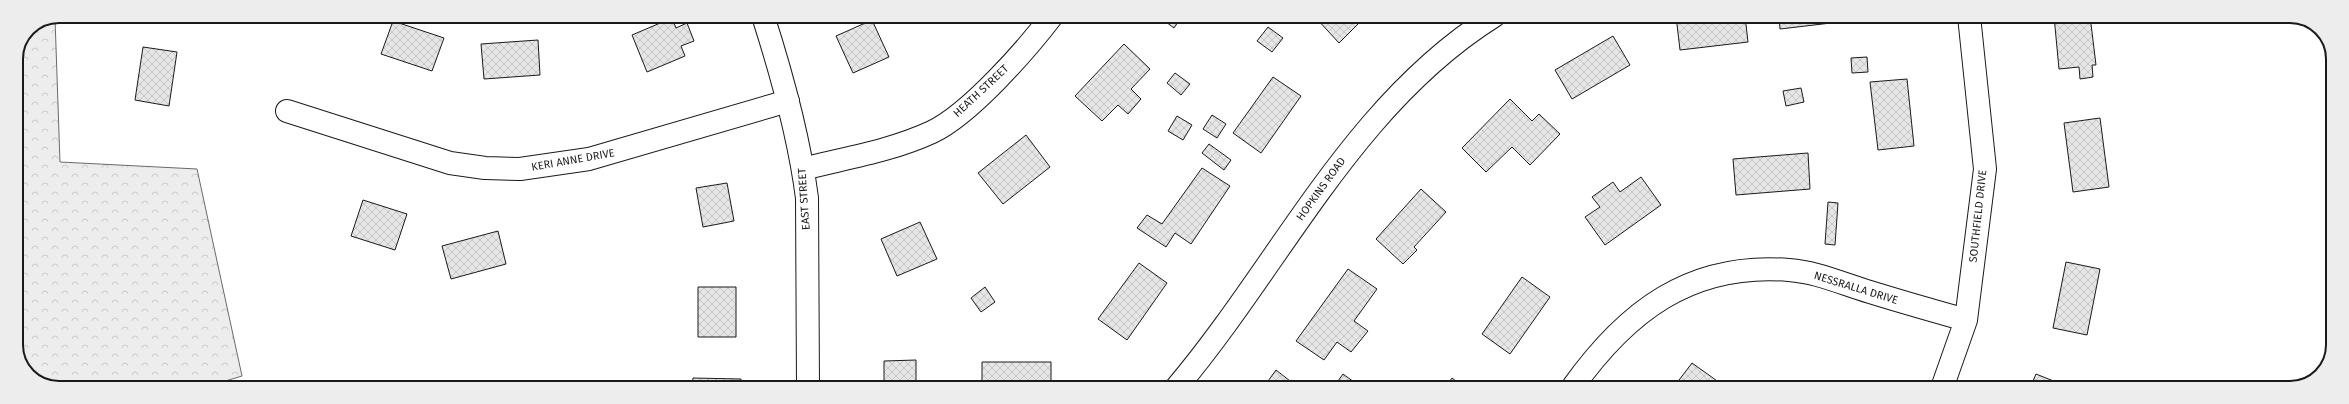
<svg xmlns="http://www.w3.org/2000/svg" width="2349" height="404" viewBox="0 0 2349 404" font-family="'Fira Sans',sans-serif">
	<defs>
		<pattern id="forest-crowns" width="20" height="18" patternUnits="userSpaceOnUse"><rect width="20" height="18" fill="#ededed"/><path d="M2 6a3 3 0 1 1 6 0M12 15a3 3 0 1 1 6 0" fill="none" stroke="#cbcbcb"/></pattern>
		<pattern id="building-cross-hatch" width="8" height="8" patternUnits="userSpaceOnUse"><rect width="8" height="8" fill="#e6e6e6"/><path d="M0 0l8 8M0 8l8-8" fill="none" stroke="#c5c5c5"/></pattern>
	</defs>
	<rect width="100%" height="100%" fill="#fff"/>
	<path fill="url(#forest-crowns)" stroke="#6a6a6a" d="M55,18L60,162L197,169L242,376L202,388H53L28,375L16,351V59L29,28Z"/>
	<path fill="url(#building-cross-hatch)" stroke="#1a1a1a" d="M1158,16H1182L1174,28Z
		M1317,16H1366L1339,43L1316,18Z
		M1676,16H1745L1748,42L1680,50Z
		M1779,16H1847L1848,21L1780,29Z
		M2054,16H2090L2096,65H2092L2093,77L2080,79L2079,67L2059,69Z
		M672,18L676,28L687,23L694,41L681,46L685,56L647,72L632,35Z
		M872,20L889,57L853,73L836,36Z
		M393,21L444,38L432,71L381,54Z
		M1268,27L1283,38L1272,52L1257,41Z
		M1613,36L1630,65L1572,99L1555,70Z
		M538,40L540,75L484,79L481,44Z
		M1124,44L1150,69L1131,89L1141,99L1128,114L1118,105L1102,121L1075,96Z
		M143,47L177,52L169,106L135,100Z
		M1867,57L1868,72L1852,73L1851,58Z
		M1175,73L1190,84L1181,95L1167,83Z
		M1273,77L1301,96L1261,153L1233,133Z
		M1907,79L1914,146L1878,150L1870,82Z
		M1801,88L1804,102L1786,106L1783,91Z
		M1510,99L1532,121L1539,114L1560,134L1530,165L1512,147L1486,172L1462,148Z
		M1212,115L1226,124L1217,138L1203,129Z
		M1177,116L1192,125L1183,140L1168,131Z
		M2100,118L2109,187L2073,192L2064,123Z
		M1026,135L1050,167L1003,204L978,173Z
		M1209,144L1231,160L1224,170L1202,153Z
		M1808,153L1810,189L1736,195L1733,159Z
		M1202,168L1230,186L1191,244L1175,233L1166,247L1137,228L1147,215L1162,224Z
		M1641,177L1661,205L1605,245L1585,217L1600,207L1592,197L1613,182L1620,192Z
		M727,183L734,221L703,227L696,188Z
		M1421,189L1446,212L1414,247L1417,250L1403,264L1376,239Z
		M363,200L407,214L395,250L351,236Z
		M1828,202L1838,203L1835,245L1825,244Z
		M920,222L937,259L897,276L881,239Z
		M498,231L506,264L451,279L442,246Z
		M2066,262L2100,269L2087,335L2053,328Z
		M1139,263L1167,283L1127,340L1098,319Z
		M1348,269L1377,289L1354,321L1368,331L1351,352L1337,342L1324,360L1296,341Z
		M1522,277L1550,297L1510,354L1482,334Z
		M698,287H736V337H698Z
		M985,287L995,302L981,312L971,298Z
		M916,360V384H897V388H869V385L884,384V361Z
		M982,362H1051V388H982Z
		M1692,363L1720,383L1717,388H1673Z
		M1276,370L1299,388H1263Z
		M1343,374L1354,382L1351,388H1333Z
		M2036,374L2071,388H2030Z
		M693,378L741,379V388H692Z
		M1452,378L1465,388H1445Z"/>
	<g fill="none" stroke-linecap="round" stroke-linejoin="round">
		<defs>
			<path id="minor" d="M287,111L450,163L485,168L520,169L589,159L788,101
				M803,169C846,158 891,151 932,132C970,114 1026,50 1052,16
				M1176,388C1281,264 1352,105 1494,16
				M1572,388C1626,312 1690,262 1789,270C1817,272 1843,284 1870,292C1902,302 1934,311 1966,320
				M1942,388L1966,320L1985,169L1969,16"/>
			<path id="tertiary" d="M763,16C782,75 799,136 807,198L808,388"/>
		</defs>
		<use href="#minor" stroke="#1a1a1a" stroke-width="24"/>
		<use href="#tertiary" stroke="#1a1a1a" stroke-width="24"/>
		<use href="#minor" stroke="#fff" stroke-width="22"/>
		<use href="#tertiary" stroke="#fff" stroke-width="22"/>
	</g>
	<g text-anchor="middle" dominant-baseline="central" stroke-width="3" stroke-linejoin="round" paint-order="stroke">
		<g font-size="11" fill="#1a1a1a" stroke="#fff">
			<text transform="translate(981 91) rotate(-43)">HEATH STREET</text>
			<text transform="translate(573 160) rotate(-10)">KERI ANNE DRIVE</text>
			<text transform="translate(1321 189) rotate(-54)">HOPKINS ROAD</text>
			<text transform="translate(804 199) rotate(-94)">EAST STREET</text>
			<text transform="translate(1978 216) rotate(-84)">SOUTHFIELD DRIVE</text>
			<text transform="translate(1856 288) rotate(17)">NESSRALLA DRIVE</text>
		</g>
	</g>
	<path d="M0 0H2349V404H0ZM59 23H2290A36 36 0 0 1 2326 59V345A36 36 0 0 1 2290 381H59A36 36 0 0 1 23 345V59A36 36 0 0 1 59 23Z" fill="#ededed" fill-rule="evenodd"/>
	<path fill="none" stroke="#1a1a1a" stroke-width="2" d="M59 23H2290A36 36 0 0 1 2326 59V345A36 36 0 0 1 2290 381H59A36 36 0 0 1 23 345V59A36 36 0 0 1 59 23Z"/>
</svg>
